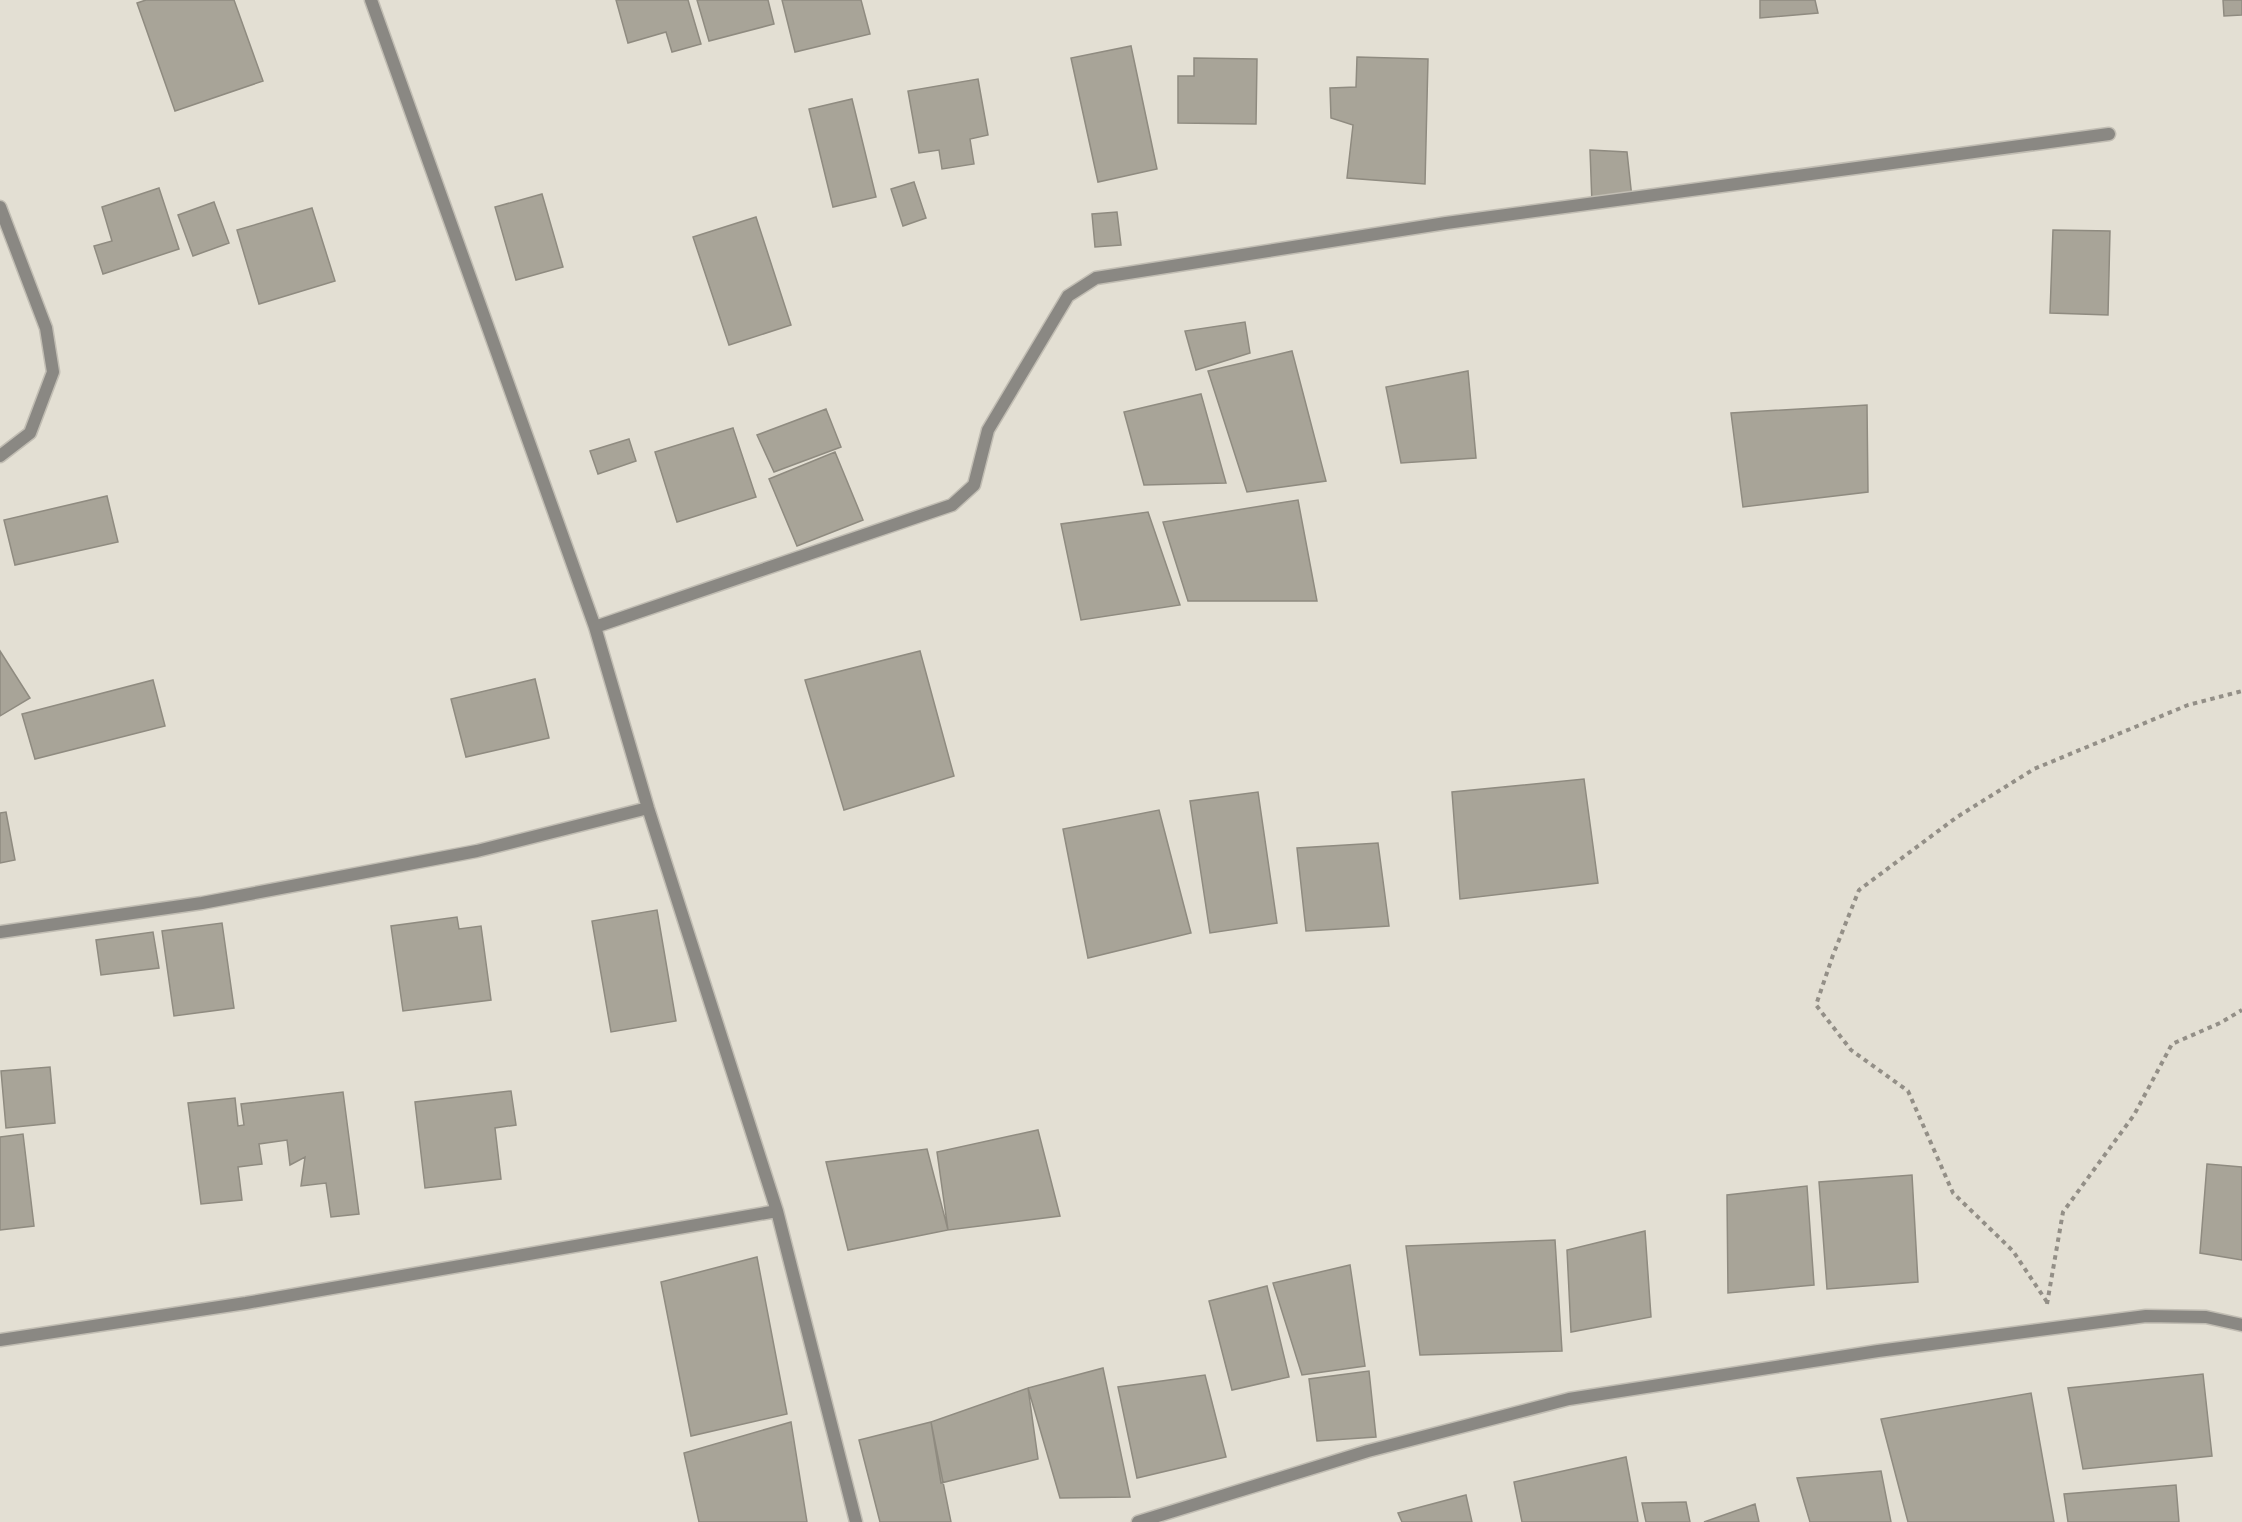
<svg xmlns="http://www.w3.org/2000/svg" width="2242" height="1522" viewBox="0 0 2242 1522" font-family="'Source Serif 4',serif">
	<rect width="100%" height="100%" fill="#e3dfd3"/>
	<path fill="#a8a498" stroke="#8f8b80" stroke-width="1.5" d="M146,0H234L263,81L175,111L137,3Z
		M616,0H688L701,44L672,52L666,32L628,43Z
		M697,0H768L774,24L709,41Z
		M782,0H861L870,34L795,52Z
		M1760,0H1815L1818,13L1760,18Z
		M2223,0H2242V15L2224,16Z
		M1131,46L1157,169L1098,182L1071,58Z
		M1357,57L1428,59L1425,184L1347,178L1353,125L1331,118L1330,88L1356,87Z
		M1194,58L1257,59L1256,124L1178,123V76H1194Z
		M978,79L988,135L970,139L974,164L942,169L939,150L919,153L908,91Z
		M852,99L876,197L833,207L809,109Z
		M1590,150L1627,152L1632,198L1592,204Z
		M914,182L926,218L903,226L891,189Z
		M159,188L179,249L103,274L94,246L112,241L102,207Z
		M542,194L563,267L516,280L495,207Z
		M214,202L229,243L193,256L178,215Z
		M312,208L335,281L259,304L237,230Z
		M1117,212L1121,245L1095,247L1092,214Z
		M756,217L791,325L729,345L693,237Z
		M2053,230L2110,231L2108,315L2050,313Z
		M1245,322L1250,353L1196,370L1185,331Z
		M1292,351L1326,481L1247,492L1208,371Z
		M1468,371L1476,458L1401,463L1386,387Z
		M1201,394L1226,483L1144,485L1124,412Z
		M1867,405L1868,492L1743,507L1731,413Z
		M826,409L841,447L774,472L757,435Z
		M733,428L756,497L677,522L655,452Z
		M629,439L636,461L598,474L590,451Z
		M835,452L863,520L797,546L769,479Z
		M107,496L118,542L15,565L4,520Z
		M1298,500L1317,601H1188L1163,522Z
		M1148,512L1180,605L1081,620L1061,524Z
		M0,651L30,698L0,716Z
		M920,651L954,776L844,810L805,680Z
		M535,679L549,738L466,757L451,699Z
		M153,680L165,726L35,759L22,714Z
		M1584,779L1598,883L1460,899L1452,792Z
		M1258,792L1277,923L1210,933L1190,801Z
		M1159,810L1191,933L1088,958L1063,829Z
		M6,812L15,860L0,863V813Z
		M1378,843L1389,926L1306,931L1297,848Z
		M657,910L676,1021L611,1032L592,921Z
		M457,917L459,929L481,926L491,1000L403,1011L391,926Z
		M222,923L234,1008L174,1016L162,931Z
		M153,932L159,968L101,975L96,940Z
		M50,1067L55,1123L6,1128L1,1071Z
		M511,1091L516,1125L495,1128L501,1179L425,1188L415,1102Z
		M343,1092L359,1214L331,1217L326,1183L301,1186L305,1157L290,1165L287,1140L259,1144L262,1164L238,1167L242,1200L201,1204L188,1103L235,1098L238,1126L244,1125L241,1104Z
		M1038,1130L1060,1216L948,1230L937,1152Z
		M23,1134L34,1226L0,1230V1137Z
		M927,1149L948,1230L848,1250L826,1162Z
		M2207,1164L2242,1167V1260L2200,1253Z
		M1912,1175L1918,1282L1827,1289L1819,1182Z
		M1807,1186L1814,1285L1728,1293L1727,1195Z
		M1645,1231L1651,1317L1571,1332L1567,1250Z
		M1555,1240L1562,1351L1420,1355L1406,1246Z
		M757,1257L787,1414L691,1436L661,1282Z
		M1350,1265L1365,1366L1302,1375L1273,1283Z
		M1267,1286L1289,1377L1232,1390L1209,1301Z
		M1103,1368L1130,1497L1060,1498L1028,1388Z
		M1369,1371L1376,1437L1317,1441L1309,1379Z
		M2203,1374L2212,1456L2083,1469L2068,1388Z
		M1205,1375L1226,1457L1137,1478L1118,1387Z
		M1028,1388L1038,1459L941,1483L931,1422Z
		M2031,1393L2054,1522H1908L1881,1419Z
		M791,1422L807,1522H699L684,1453Z
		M931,1422L951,1522H880L859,1440Z
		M1626,1457L1638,1522H1522L1514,1482Z
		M1881,1471L1891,1522H1810L1797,1478Z
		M2176,1485L2179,1522H2068L2064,1494Z
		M1466,1495L1472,1522H1402L1398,1513Z
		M1686,1502L1690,1522H1646L1642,1503Z
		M1755,1504L1759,1522H1704Z"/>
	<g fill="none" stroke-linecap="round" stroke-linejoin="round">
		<defs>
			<path id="minor" d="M371,0L595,627L648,808L777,1211L856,1522
				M0,207L46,328L53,372L30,433L0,456
				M595,627L952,505L974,485L988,430L1068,296L1096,278L1446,223L2109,134
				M0,932L202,903L477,851L648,808
				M0,1340L246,1303L777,1211
				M1138,1522L1368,1451L1569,1399L1878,1351L2146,1316L2206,1317L2242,1325"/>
		</defs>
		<use href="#minor" stroke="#c1bdb3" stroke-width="15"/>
		<path stroke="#938f87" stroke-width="4" stroke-dasharray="4.5 4.5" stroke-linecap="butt" d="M2047,1302L2013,1251L1953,1193L1908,1091L1851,1050L1816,1005L1833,955L1859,890L1957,817L2034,769L2188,705L2242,691
			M2047,1304L2063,1212L2134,1115L2172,1044L2220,1023L2242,1010"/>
		<use href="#minor" stroke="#8a8883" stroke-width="12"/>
	</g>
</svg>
